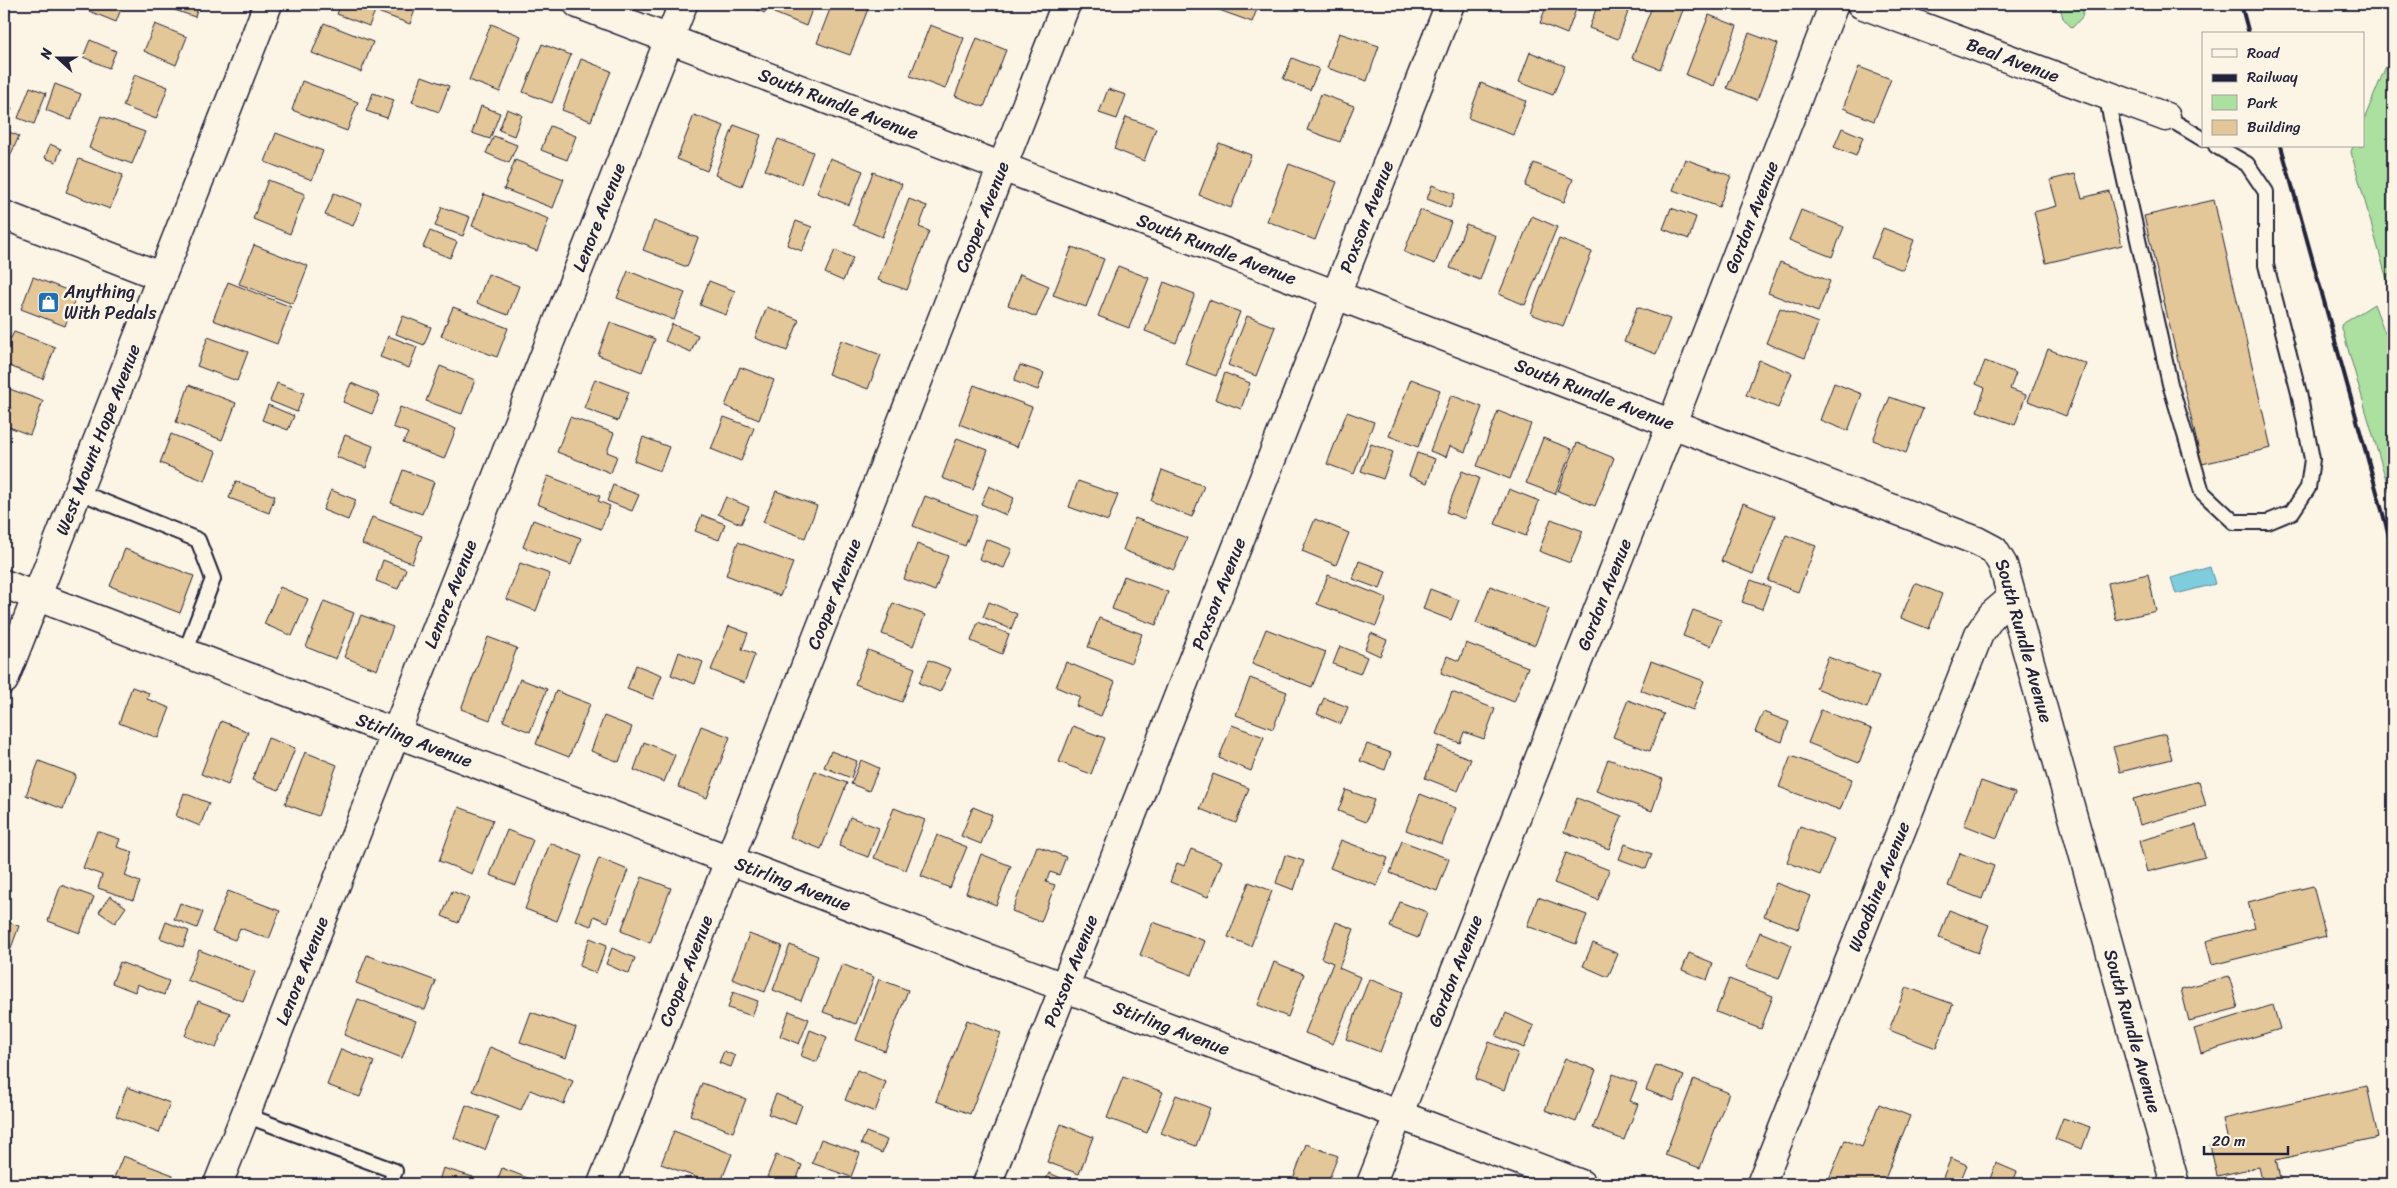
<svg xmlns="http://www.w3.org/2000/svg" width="2397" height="1188" viewBox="0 0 2397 1188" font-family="Sriracha,sans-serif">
	<rect width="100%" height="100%" fill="#fcf5e5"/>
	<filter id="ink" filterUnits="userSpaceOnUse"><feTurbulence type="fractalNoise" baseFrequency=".02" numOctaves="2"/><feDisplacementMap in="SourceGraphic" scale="10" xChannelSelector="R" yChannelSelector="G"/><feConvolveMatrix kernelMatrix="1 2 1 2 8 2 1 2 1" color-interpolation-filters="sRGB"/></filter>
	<g filter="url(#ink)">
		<path fill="#ace0a1" stroke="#67816e" d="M2059,4H2085L2082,17L2072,28L2063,18Z
			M2393,49V301L2351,152L2353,146H2363V122Z
			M2374,304L2393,354V504L2341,325Z"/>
		<path fill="#7fcddc" stroke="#5a899c" d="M2210,567L2215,584L2176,594L2171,578Z"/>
		<path fill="#e4c798" stroke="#22223b" d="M92,4H123L116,22L89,11Z
			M164,4H199L195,17L163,6Z
			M341,4H417L410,24L375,11L369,26L337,14Z
			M741,4H769L765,13Z
			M778,4H814L806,26L774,13Z
			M832,4H870L850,55L817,43Z
			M1212,4H1259L1252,22L1211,7Z
			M1519,4H1536L1534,10Z
			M1547,4H1578L1567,34L1540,23Z
			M1598,4H1631L1618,39L1589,28Z
			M1653,4L1685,5L1660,69L1632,58Z
			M1709,15L1737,26L1714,86L1686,75Z
			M324,23L373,42L361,72L312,53Z
			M155,24L187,37L176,65L144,51Z
			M491,24L521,36L500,92L469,80Z
			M930,25L964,38L945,89L910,76Z
			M1339,33L1379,46L1367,81L1327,68Z
			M1749,33L1778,44L1757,100L1727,88Z
			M977,38L1006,50L984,107L955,96Z
			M90,40L116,51L109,68L83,57Z
			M542,44L571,55L552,103L523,92Z
			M1530,52L1565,66L1553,95L1519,82Z
			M1292,58L1319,69L1310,90L1283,79Z
			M581,59L611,71L591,121L562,110Z
			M1859,67L1891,79L1874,121L1843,108Z
			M135,74L168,87L156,119L123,106Z
			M422,76L449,86L439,112L412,102Z
			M302,81L358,102L347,131L292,110Z
			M1481,83L1526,101L1513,135L1468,118Z
			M55,84L81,94L71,120L46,110Z
			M30,87L46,93L34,124L18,118Z
			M1108,89L1126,95L1117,119L1099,113Z
			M373,93L394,100L387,118L366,111Z
			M1321,94L1354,106L1340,142L1307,130Z
			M4,104L12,108L4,128Z
			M481,106L500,113L490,139L472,133Z
			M507,109L522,115L514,136L499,130Z
			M694,115L724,126L707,171L677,159Z
			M101,116L145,132L132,164L89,148Z
			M1126,117L1156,128L1144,161L1114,149Z
			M734,125L761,135L742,186L715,175Z
			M550,126L576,136L567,160L541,150Z
			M1842,128L1863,137L1856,156L1834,147Z
			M4,130L19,136L8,161L4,159Z
			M276,133L323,151L312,180L265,162Z
			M494,136L517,145L509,163L486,153Z
			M778,139L813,152L801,184L765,170Z
			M1219,143L1251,155L1231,208L1199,195Z
			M50,144L61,149L56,162L45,158Z
			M830,158L863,171L849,205L817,193Z
			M79,159L123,175L110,209L66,192Z
			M1685,159L1731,176L1719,207L1673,190Z
			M515,160L564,179L553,208L504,189Z
			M1534,163L1573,179L1564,202L1525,186Z
			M1289,164L1337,182L1315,240L1267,221Z
			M873,172L902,184L882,237L853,225Z
			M2075,174L2082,198L2109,191L2122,245L2046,263L2034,212L2057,206L2050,180Z
			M268,180L305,194L290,234L253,219Z
			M1432,185L1455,194L1450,208L1427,199Z
			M334,193L362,204L353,226L325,215Z
			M484,194L549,219L537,251L472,226Z
			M909,199L927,206L919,227L929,231L907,290L878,280Z
			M2214,200L2271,448L2202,464L2144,216Z
			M442,207L470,217L463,236L435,226Z
			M1671,208L1696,217L1689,239L1663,229Z
			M1420,210L1451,222L1435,264L1404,252Z
			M1801,210L1844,227L1832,257L1789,240Z
			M1532,216L1557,227L1525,305L1499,294Z
			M654,221L698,238L687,267L643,250Z
			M796,221L812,227L802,251L787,245Z
			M1466,224L1496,236L1480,280L1450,268Z
			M1883,228L1914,240L1903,270L1871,258Z
			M430,231L457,242L450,258L423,247Z
			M1559,239L1592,252L1563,326L1531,314Z
			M254,245L308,266L293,304L239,284Z
			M1072,247L1104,259L1086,307L1053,295Z
			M835,250L853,258L843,281L825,273Z
			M1780,262L1830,281L1818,312L1768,293Z
			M1118,266L1149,278L1129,328L1098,316Z
			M628,271L685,293L674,320L617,298Z
			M488,274L519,286L508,315L477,303Z
			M1020,274L1049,286L1036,317L1008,305Z
			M33,277L77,294L65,326L21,309Z
			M709,281L735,291L726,315L700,305Z
			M228,282L291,307L277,344L213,320Z
			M1164,282L1195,294L1176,343L1145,331Z
			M1209,300L1240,312L1216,376L1185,364Z
			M453,307L508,328L497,357L441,336Z
			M767,307L799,320L787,351L755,338Z
			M1637,307L1670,319L1656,354L1624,342Z
			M1780,308L1818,323L1805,358L1766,343Z
			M403,316L431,327L424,345L396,334Z
			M1247,316L1275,327L1256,376L1228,365Z
			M610,322L655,339L642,372L598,355Z
			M672,324L698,335L691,352L665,341Z
			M14,332L55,347L43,379L4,364V336L11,338Z
			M388,336L417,347L409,368L380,357Z
			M208,337L248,352L237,381L197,366Z
			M841,340L881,355L868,389L828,374Z
			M2048,349L2086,364L2066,416L2028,401Z
			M1759,360L1792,373L1778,408L1746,395Z
			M1985,361L2016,373L2010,389L2026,395L2015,425L1977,411L1985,388L1976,384Z
			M1020,365L1044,373L1038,390L1014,381Z
			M440,366L475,380L462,414L426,401Z
			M740,367L774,380L759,420L725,406Z
			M1225,373L1250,383L1241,409L1215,399Z
			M595,379L629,392L618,421L584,408Z
			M1411,379L1440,390L1418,447L1389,436Z
			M277,383L304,393L297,412L270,401Z
			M351,383L380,395L372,414L343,402Z
			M1834,383L1862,394L1848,431L1820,420Z
			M189,385L236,403L222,440L176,422Z
			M974,385L1032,407L1017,447L959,424Z
			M4,387L43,401L30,435L4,425Z
			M1451,395L1482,407L1465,452L1450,446L1446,457L1430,451Z
			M1890,397L1923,409L1906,453L1873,440Z
			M268,405L294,416L288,430L262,420Z
			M400,407L456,429L444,459L403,443L408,433L393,427Z
			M1498,411L1531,424L1510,479L1477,466Z
			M1347,412L1374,422L1354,474L1327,464Z
			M570,417L614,433L607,452L617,456L611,473L557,452Z
			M724,417L754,428L741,461L711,449Z
			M171,434L216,452L205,481L160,463Z
			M345,435L373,446L366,468L336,457Z
			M643,437L669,447L660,471L634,461Z
			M957,438L988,450L973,490L942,478Z
			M1543,438L1572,449L1555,494L1526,483Z
			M1577,443L1614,458L1595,506L1558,491Z
			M1371,444L1393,452L1383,479L1361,471Z
			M1417,453L1435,459L1427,483L1409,476Z
			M403,470L434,482L422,514L391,503Z
			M1162,470L1204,486L1192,517L1151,501Z
			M1462,471L1479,478L1464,519L1446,512Z
			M548,476L600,496L598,501L610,506L601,529L537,504Z
			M236,481L275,496L269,513L229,498Z
			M1078,481L1118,495L1108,521L1069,507Z
			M613,485L639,495L632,511L607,501Z
			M989,486L1014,498L1006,515L981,504Z
			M1509,489L1539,501L1526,536L1495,524Z
			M331,490L356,500L348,520L323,510Z
			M776,491L817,506L805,538L763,522Z
			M925,496L977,516L965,546L913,526Z
			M726,497L749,507L741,524L718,514Z
			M1743,503L1775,516L1753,574L1721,561Z
			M702,515L725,524L719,540L695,531Z
			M372,517L422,536L412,563L362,544Z
			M1135,518L1187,538L1174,570L1123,550Z
			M1315,519L1349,533L1336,565L1302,551Z
			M1551,519L1583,531L1570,563L1539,551Z
			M533,520L581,538L571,565L523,547Z
			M1786,535L1816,546L1798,592L1768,581Z
			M986,539L1012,549L1004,568L979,559Z
			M738,542L793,563L780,596L726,575Z
			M917,544L948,556L935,591L904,579Z
			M125,549L194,576L180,613L110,586Z
			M383,560L406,569L398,589L376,581Z
			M1359,561L1386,571L1380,589L1353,579Z
			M520,563L550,574L536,611L506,599Z
			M2148,574L2156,611L2116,620L2108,583Z
			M1328,575L1387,598L1376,626L1317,604Z
			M1124,576L1168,592L1156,625L1112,609Z
			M1751,580L1770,587L1762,609L1742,602Z
			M1915,583L1942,594L1929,629L1901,618Z
			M1490,586L1549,609L1535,645L1476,623Z
			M280,587L308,599L292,636L264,624Z
			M1430,589L1459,600L1451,620L1423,609Z
			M324,601L354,613L336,659L306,647Z
			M989,602L1017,614L1011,629L983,617Z
			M893,603L925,615L913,646L882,634Z
			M1693,610L1721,620L1711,646L1683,636Z
			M361,615L393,627L377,670L344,657Z
			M1099,618L1142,634L1131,663L1088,647Z
			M978,622L1009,634L1002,654L971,641Z
			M729,626L748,633L742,649L755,654L744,683L711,670Z
			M1266,629L1326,652L1312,687L1252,664Z
			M1371,633L1387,640L1380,656L1365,649Z
			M488,637L517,648L490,720L461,709Z
			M1466,643L1528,667L1514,702L1441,673L1447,656L1459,661Z
			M1340,646L1367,657L1360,674L1333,664Z
			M868,650L915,668L902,702L855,684Z
			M679,652L703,662L695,684L671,675Z
			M1828,657L1879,676L1867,708L1816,688Z
			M929,660L951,669L940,692L919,683Z
			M1651,661L1704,681L1693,710L1640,690Z
			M1066,662L1115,682L1101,716L1076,706L1080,697L1056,687Z
			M636,665L662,675L653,699L627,689Z
			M1250,678L1287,692L1273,729L1236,715Z
			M520,679L547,689L530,732L503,721Z
			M132,687L149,693L147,699L170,708L158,738L119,723Z
			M556,691L590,704L569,757L536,744Z
			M1452,692L1495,709L1484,739L1464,732L1460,743L1436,734Z
			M1324,698L1348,707L1341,724L1317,714Z
			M1628,700L1664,714L1650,751L1613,737Z
			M1821,710L1872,729L1859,763L1808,743Z
			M1763,712L1789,722L1782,742L1755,732Z
			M604,716L632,727L619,762L591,751Z
			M221,721L248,732L228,785L201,774Z
			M1232,725L1264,737L1251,771L1219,758Z
			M701,726L730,737L707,798L678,787Z
			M1073,726L1105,738L1091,774L1059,762Z
			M2165,734L2172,759L2120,772L2113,747Z
			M268,738L295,748L279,790L252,780Z
			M644,742L675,755L664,782L634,770Z
			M1367,744L1391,753L1385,770L1360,761Z
			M1438,746L1471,759L1458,791L1425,778Z
			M831,751L857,761L851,778L824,767Z
			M305,752L337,765L318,816L285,804Z
			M1791,756L1852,779L1840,810L1779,787Z
			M1608,759L1663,779L1652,811L1596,791Z
			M861,760L879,768L869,791L851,784Z
			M39,761L76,775L63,809L26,795Z
			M815,771L847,783L821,849L790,837Z
			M1213,774L1249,788L1236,823L1200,809Z
			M1981,781L2015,793L1997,838L1964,825Z
			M2199,781L2206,806L2140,825L2133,799Z
			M1346,790L1374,800L1366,822L1338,811Z
			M184,793L209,803L200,826L176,816Z
			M1420,794L1456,808L1442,844L1406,830Z
			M1577,798L1622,816L1609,849L1564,832Z
			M459,807L493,820L472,874L439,861Z
			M973,807L992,815L981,844L961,836Z
			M894,808L925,820L906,870L874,858Z
			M850,817L879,828L868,857L839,846Z
			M2196,825L2205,857L2147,872L2139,841Z
			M1800,826L1834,839L1820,875L1787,862Z
			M507,830L533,840L516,885L490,875Z
			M97,831L120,839L117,847L133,852L125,876L140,882L133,900L98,888L102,875L83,868Z
			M937,835L967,847L950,888L921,876Z
			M1341,840L1388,858L1377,886L1330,868Z
			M1402,841L1449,859L1437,891L1390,873Z
			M550,843L582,856L557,921L525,909Z
			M1625,844L1652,854L1646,869L1619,859Z
			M1037,846L1066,857L1059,875L1050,872L1046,882L1055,885L1041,922L1012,911Z
			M1191,849L1222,861L1208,897L1170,882L1177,863L1184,866Z
			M1566,853L1609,870L1598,900L1554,883Z
			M1960,853L1994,866L1982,899L1948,886Z
			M981,854L1011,866L996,905L966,893Z
			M1285,855L1304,861L1294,890L1276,883Z
			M599,858L628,870L608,922L594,916L591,926L575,920Z
			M642,877L671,888L650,943L621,931Z
			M1249,882L1272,891L1251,946L1228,937Z
			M1776,883L1811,896L1798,929L1764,916Z
			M61,885L94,897L80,933L48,921Z
			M2313,886L2326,936L2212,965L2206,941L2255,928L2248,902Z
			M228,891L280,911L269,939L240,928L235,940L212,932Z
			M452,891L469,898L458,923L442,916Z
			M110,896L126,907L115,923L99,912Z
			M1538,897L1587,915L1576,944L1527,926Z
			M1400,902L1427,912L1418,938L1390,927Z
			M180,903L203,912L197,928L174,919Z
			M1949,910L1989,925L1978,953L1939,938Z
			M4,921L19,926L6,962L4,961Z
			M166,922L189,931L183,947L160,938Z
			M1153,922L1205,941L1192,975L1140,955Z
			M1336,922L1354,929L1339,968L1360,977L1333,1044L1305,1033L1333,963L1321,958Z
			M1760,932L1792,945L1779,979L1746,967Z
			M749,934L782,946L765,992L732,979Z
			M590,938L607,945L596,973L579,966Z
			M1593,943L1618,954L1608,977L1583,966Z
			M790,945L818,956L801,1001L773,990Z
			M612,948L635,958L629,974L606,964Z
			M199,950L255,972L243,1001L187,980Z
			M1689,953L1713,963L1707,980L1682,970Z
			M367,955L436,981L425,1010L356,983Z
			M120,962L169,981L164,995L137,984L135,992L112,983Z
			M1274,962L1304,974L1288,1017L1258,1005Z
			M842,964L874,977L856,1024L823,1012Z
			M2229,976L2238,1008L2189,1021L2181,989Z
			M879,979L908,990L885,1051L856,1040Z
			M1369,979L1403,992L1380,1052L1346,1039Z
			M1729,979L1773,996L1761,1029L1716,1012Z
			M1906,987L1953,1004L1936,1048L1889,1030Z
			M733,992L758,1001L752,1016L728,1008Z
			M358,999L416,1021L402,1058L344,1035Z
			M198,1001L230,1013L216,1048L185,1036Z
			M2273,1005L2280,1029L2201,1053L2194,1029Z
			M789,1011L809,1019L799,1044L780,1036Z
			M531,1012L576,1028L566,1058L520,1042Z
			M1506,1013L1534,1026L1524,1048L1496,1036Z
			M967,1020L1001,1033L970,1114L936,1101Z
			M810,1030L827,1037L817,1062L801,1056Z
			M1489,1042L1518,1053L1504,1090L1475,1079Z
			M490,1047L573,1081L564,1104L530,1090L521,1110L473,1091Z
			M341,1049L374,1062L360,1097L327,1085Z
			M724,1051L735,1056L731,1067L719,1063Z
			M1565,1058L1596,1070L1576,1122L1545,1110Z
			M1656,1065L1684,1076L1674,1101L1646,1090Z
			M857,1070L886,1082L875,1112L845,1100Z
			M1613,1074L1637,1083L1630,1101L1638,1104L1624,1140L1593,1128Z
			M1123,1077L1163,1092L1147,1133L1107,1118Z
			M1694,1079L1729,1093L1700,1168L1665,1155Z
			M702,1083L746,1099L733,1132L690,1115Z
			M2367,1086L2378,1137L2276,1160L2281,1183L2263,1184L2259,1167L2217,1176L2210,1145L2228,1141L2223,1119Z
			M127,1087L170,1103L159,1133L116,1116Z
			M776,1094L802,1105L795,1124L768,1114Z
			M1176,1095L1210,1108L1196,1146L1161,1133Z
			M1879,1104L1910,1116L1883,1184H1827L1845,1140L1862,1147Z
			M466,1105L498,1117L485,1150L454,1138Z
			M2063,1118L2090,1127L2082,1149L2055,1139Z
			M1061,1124L1093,1137L1079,1174L1047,1162Z
			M674,1131L732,1154L720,1184H714L661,1164Z
			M866,1132L887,1140L882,1153L861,1144Z
			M821,1139L860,1153L851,1177L812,1163Z
			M1306,1144L1338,1156L1327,1184H1307L1293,1179Z
			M776,1155L802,1165L795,1184H785L767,1177Z
			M123,1156L173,1175L169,1184L112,1183Z
			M1951,1158L1967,1165L1959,1184L1941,1182Z
			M1996,1163L2017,1172L2012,1184H1988Z
			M443,1168L473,1177L471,1184H438Z
			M502,1168L543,1184H496Z
			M1049,1173L1073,1183V1184H1044Z"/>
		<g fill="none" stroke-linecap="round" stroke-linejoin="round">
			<defs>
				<path id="service" d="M2106,95L2170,384L2202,492L2234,522H2268L2292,512L2308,488L2312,459L2299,393L2266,265V192L2247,164L2216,146
					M2166,117L2203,139
					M77,491L198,540L213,579L185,653
					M245,1115L395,1171L390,1184"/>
				<g id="minor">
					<path id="s1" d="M578,4L1977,541L1994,550L2003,565L2175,1184"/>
					<path id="s2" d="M1861,4L2166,117"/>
					<path d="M4,215L160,276"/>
					<path id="s3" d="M4,584L1581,1184"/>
					<path id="s4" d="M218,1184L683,4"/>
					<path id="s5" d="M602,1184L1066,4"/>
					<path id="s6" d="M987,1184L1450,4"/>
					<path id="s7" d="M1371,1184L1672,423L1834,4"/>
					<path id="s8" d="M1761,1184L1979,634L1992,615L2012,598"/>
				</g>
				<g id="tertiary">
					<path id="s9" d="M4,680L268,4"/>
				</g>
			</defs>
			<use href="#service" stroke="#22223b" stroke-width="18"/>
			<use href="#minor" stroke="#22223b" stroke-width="31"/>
			<use href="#tertiary" stroke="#22223b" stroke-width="31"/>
			<use href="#service" stroke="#fcf5e5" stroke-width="14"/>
			<use href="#minor" stroke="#fcf5e5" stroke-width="28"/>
			<use href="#tertiary" stroke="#fcf5e5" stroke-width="28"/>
			<path stroke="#22223b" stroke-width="4" d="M2241,4L2249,34
				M2281,146L2393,550"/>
		</g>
	</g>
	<defs>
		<symbol id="shop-square" viewBox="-11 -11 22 22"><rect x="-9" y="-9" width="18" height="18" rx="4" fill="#1f6fb2" stroke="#fcf5e5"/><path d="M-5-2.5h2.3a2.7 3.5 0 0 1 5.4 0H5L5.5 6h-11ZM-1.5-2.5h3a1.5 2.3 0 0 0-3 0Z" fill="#fff"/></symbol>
	</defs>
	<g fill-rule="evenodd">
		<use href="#shop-square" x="36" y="290" width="25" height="25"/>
	</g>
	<g text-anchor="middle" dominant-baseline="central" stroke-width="5" stroke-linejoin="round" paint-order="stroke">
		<g font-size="18" fill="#22223b" stroke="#fcf5e5">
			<text stroke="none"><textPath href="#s2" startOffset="162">Beal Avenue</textPath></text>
			<text stroke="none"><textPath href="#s1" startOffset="279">South Rundle Avenue</textPath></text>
			<text stroke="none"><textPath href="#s4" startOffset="1039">Lenore Avenue</textPath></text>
			<text stroke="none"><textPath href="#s5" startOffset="1039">Cooper Avenue</textPath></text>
			<text stroke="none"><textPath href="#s6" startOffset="1039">Poxson Avenue</textPath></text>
			<text stroke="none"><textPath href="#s7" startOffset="1039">Gordon Avenue</textPath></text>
			<text stroke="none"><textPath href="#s1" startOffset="684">South Rundle Avenue</textPath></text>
			<text stroke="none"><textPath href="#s1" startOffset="1089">South Rundle Avenue</textPath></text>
			<text stroke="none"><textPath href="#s9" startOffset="258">West Mount Hope Avenue</textPath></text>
			<text stroke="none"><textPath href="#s4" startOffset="634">Lenore Avenue</textPath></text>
			<text stroke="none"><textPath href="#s5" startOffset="634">Cooper Avenue</textPath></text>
			<text stroke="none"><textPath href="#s6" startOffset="634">Poxson Avenue</textPath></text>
			<text stroke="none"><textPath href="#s7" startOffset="634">Gordon Avenue</textPath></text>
			<text stroke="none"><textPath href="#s1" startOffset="1614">South Rundle Avenue</textPath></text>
			<text stroke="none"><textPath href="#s3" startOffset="439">Stirling Avenue</textPath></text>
			<text stroke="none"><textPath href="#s3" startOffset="844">Stirling Avenue</textPath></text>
			<text stroke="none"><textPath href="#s8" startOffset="320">Woodbine Avenue</textPath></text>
			<text stroke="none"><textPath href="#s4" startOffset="229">Lenore Avenue</textPath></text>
			<text stroke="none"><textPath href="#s5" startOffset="229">Cooper Avenue</textPath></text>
			<text stroke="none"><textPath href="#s6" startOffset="229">Poxson Avenue</textPath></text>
			<text stroke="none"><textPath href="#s7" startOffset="229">Gordon Avenue</textPath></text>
			<text stroke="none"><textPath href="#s3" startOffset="1249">Stirling Avenue</textPath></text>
			<text stroke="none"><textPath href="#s1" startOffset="2019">South Rundle Avenue</textPath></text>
		</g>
		<g font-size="18" fill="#22223b" stroke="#fcf5e5" text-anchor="start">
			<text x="64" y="292">Anything<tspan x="64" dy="21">With Pedals</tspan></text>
		</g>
	</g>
	<rect width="2397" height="1188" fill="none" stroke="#fcf5e5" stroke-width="20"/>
	<rect x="10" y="10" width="2377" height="1168" fill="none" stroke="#22223b" stroke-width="2" filter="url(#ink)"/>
	<rect x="2202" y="32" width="162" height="115" fill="#fcf5e5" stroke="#a5a1a1"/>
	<rect x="2212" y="49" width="25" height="8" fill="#fcf5e5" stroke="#a5a1a1"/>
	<text x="2247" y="58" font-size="15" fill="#22223b">Road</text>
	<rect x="2212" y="74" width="25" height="8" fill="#22223b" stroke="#a5a1a1"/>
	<text x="2247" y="82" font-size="15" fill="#22223b">Railway</text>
	<rect x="2212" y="95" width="25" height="15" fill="#ace0a1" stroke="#a5a1a1"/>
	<text x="2247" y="108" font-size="15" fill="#22223b">Park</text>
	<rect x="2212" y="120" width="25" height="15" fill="#e4c798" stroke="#a5a1a1"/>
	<text x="2247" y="132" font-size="15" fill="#22223b">Building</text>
	<g transform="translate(58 58) rotate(291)" stroke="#fcf5e5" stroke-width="4" paint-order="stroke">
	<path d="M0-4L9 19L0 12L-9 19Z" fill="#22223b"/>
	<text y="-8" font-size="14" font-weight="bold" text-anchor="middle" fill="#22223b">N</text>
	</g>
	<path d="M2204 1146v8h84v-8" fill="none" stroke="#22223b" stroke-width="2.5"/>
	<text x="2212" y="1146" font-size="15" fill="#22223b" stroke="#fcf5e5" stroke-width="4" paint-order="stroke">20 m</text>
</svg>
